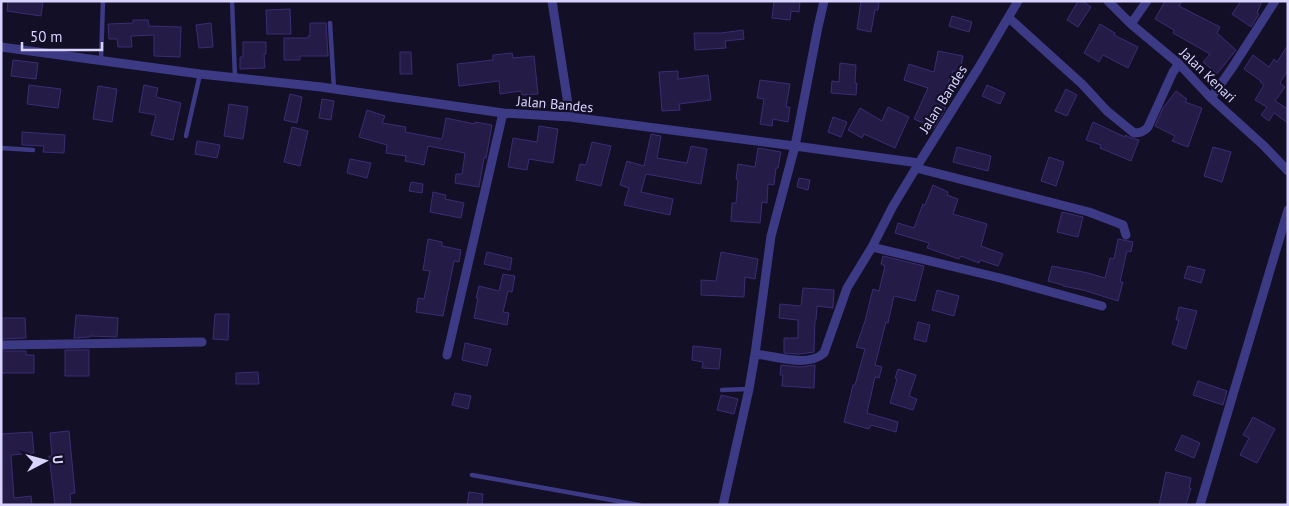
<svg xmlns="http://www.w3.org/2000/svg" width="1289" height="506" viewBox="0 0 1289 506" font-family="'PT Sans',sans-serif">
	<rect width="100%" height="100%" fill="#130f26"/>
	<path fill="#241b47" stroke="#3b2d73" d="M8,1H43L41,16L7,11Z
		M774,1H800L799,12L791,11L790,20L772,18Z
		M861,1H879L878,10H875L871,32L857,29Z
		M1078,1H1082L1091,7L1078,27L1067,20Z
		M1165,1H1182L1179,6L1220,27L1217,33L1236,50L1217,74L1203,62L1210,54L1173,33L1174,30L1155,19Z
		M1241,1H1262L1257,13L1259,14L1251,27L1232,14Z
		M290,9L291,34H267L266,10Z
		M952,16L972,22L969,32L949,26Z
		M133,20H148L149,26L181,27L180,57L154,56V35L131,36L132,47H118L117,39H109L108,24L133,23Z
		M211,23L213,47L199,48L196,25Z
		M310,23H326L328,56H300V60H284V38H308V36H310Z
		M1100,24L1115,33L1114,35L1138,47L1128,68L1103,55L1099,62L1084,53Z
		M743,30L744,39L725,41L726,48L695,50L694,33H721Z
		M243,42H266V54H264L265,68L240,69V57H243Z
		M1288,45V70L1280,83L1285,87L1275,101L1288,109V123L1274,113L1269,121L1261,115L1267,107L1255,100L1264,85L1260,82L1261,81L1244,69L1253,55L1269,67L1274,59L1277,62Z
		M938,51L963,56L960,72L953,71L941,100L947,103L943,113L934,128L914,119L928,88L904,80L909,64L934,72Z
		M400,52H411L412,74H400Z
		M512,53L513,58L534,56L538,94L522,95L521,91L500,94L499,81L459,86L457,64L493,60V55Z
		M13,60L38,63L36,79L11,76Z
		M840,63L856,65L855,83H857L856,95L831,93L832,81L839,82Z
		M678,71V79L708,75L711,100L679,104L680,110L662,111L659,72Z
		M760,80L790,84L786,107H790L788,122L773,119L772,126L760,124L764,99L757,98Z
		M29,85L61,89L58,108L27,104Z
		M144,85L158,88L156,97L181,103L173,140L151,135L156,115L139,112Z
		M987,85L1005,93L1000,104L982,96Z
		M98,86L117,89L112,122L93,119Z
		M1066,89L1077,95L1067,116L1055,111Z
		M1176,91L1187,99L1185,102L1202,108L1188,147L1172,141L1175,136L1155,126L1163,108Z
		M290,94L302,97L297,123L284,120Z
		M322,99L334,101L331,120L319,118Z
		M229,104L248,107L243,139L224,136Z
		M888,107L909,117L895,148L864,134L862,138L848,130L860,108L882,121Z
		M367,110L385,116L382,123L406,127L405,132L442,139L446,118L475,124V122L492,125L486,158H484L479,187L455,183L456,174H462L465,153L428,146L424,165L405,161L406,156L386,153L387,145L359,137Z
		M833,117L847,122L841,137L828,132Z
		M1093,122L1125,137V135L1131,138L1139,140L1131,161L1100,148L1101,145L1086,140Z
		M539,126L558,129L553,163L529,159L527,170L508,167L513,138L537,142Z
		M292,127L308,131L300,166L284,162Z
		M22,132L65,135L64,153L43,152L44,146L22,145Z
		M651,134L661,136L657,158L687,163L691,146L707,149L701,184L646,174L641,192L673,199L670,215L624,205L629,188L620,185L627,161L644,166Z
		M197,141L220,145L217,158L195,154Z
		M592,142L611,146L601,186L576,180L580,164L586,165Z
		M957,147L991,156L988,171L953,162Z
		M1213,147L1231,152L1222,182L1204,176Z
		M758,148L781,152L778,168H776L774,185L768,184L767,203L762,202L760,223L731,221L732,203H736L738,180L736,179L738,164L755,167Z
		M1049,157L1064,162L1056,186L1041,181Z
		M350,159L371,163L367,178L347,173Z
		M799,178L810,180L808,190L797,187Z
		M411,182L423,184L422,193L409,191Z
		M933,185L948,192L947,195L958,199L953,214L987,224L981,246L1003,254L998,266L980,260L979,263L961,256L959,259L927,248L929,243L895,233L898,223L914,228L923,204L925,205Z
		M433,192L446,195L445,199L464,203L461,218L430,212Z
		M1062,212L1083,217L1078,237L1057,232Z
		M428,239L442,242V246L461,250L459,262L454,261L443,316L416,312L418,298L424,299L430,271L423,270Z
		M1118,239L1133,242L1131,252L1127,251L1120,282H1123L1118,301L1083,290L1063,286V285L1048,281L1052,266L1088,273L1105,278L1110,258L1114,259Z
		M487,252L512,258L510,270L484,264Z
		M721,252L758,259L755,279L745,277L744,297L701,295V280L716,281Z
		M883,256L924,266L915,301L894,296L888,323L886,322L875,365L882,367L879,378L875,377L867,413L898,422L896,432L871,425L869,429L844,422L853,385H855L865,349L856,347L865,321L873,289L879,291L885,266L881,264Z
		M1188,266L1205,270L1201,283L1184,278Z
		M503,274L515,276L512,292L508,291L503,312L509,313L507,325L474,318L478,298H476L479,286L499,291Z
		M803,288L834,290L833,308L817,306L816,320H815L814,352L800,354L784,353V338H798V320L779,318L780,304L801,306Z
		M937,290L959,296L954,316L932,310Z
		M1179,307L1197,311L1186,349L1172,344L1179,320H1176Z
		M215,314H229L228,340L213,339Z
		M76,315L118,318L117,337L90,336V337L74,338Z
		M1,318H25L26,338L1,339Z
		M918,322L930,325L926,342L914,339Z
		M465,343L491,349L487,366L462,360Z
		M693,346L721,349L719,369L702,368L703,362L692,360Z
		M65,350H89V376H65Z
		M1,351H26V355H34V373H1Z
		M781,365L800,367L815,365L814,388L782,386L783,375H780Z
		M898,369L916,375L909,396L917,399L913,410L890,403L897,379L895,378Z
		M258,372L259,384H236V373Z
		M1198,381L1227,391L1223,405L1193,395Z
		M455,393L471,396L468,409L452,405Z
		M721,395L738,399L734,414L717,410Z
		M1253,417L1275,429L1257,463L1240,455L1249,438L1243,435Z
		M69,431L75,493L70,494L71,505H55L49,456H52L50,433Z
		M32,432L34,453L11,455L14,498L31,496L32,505H1V434Z
		M1182,435L1200,443L1194,458L1175,450Z
		M1166,472L1191,478L1189,488H1191L1186,505H1159Z
		M469,492L483,494L482,505H467Z"/>
	<g fill="none" stroke-linecap="round" stroke-linejoin="round">
		<path stroke="#3d3a85" stroke-width="4.5" d="M232,1L235,77
			M330,23L334,89
			M101,60L103,1
			M186,136L200,74
			M1,148L33,150
			M722,390L749,389
			M472,475L639,505"/>
		<path stroke="#3d3a85" stroke-width="9" d="M552,1L570,117
			M1108,1L1131,24L1179,64L1211,98L1263,145L1288,171
			M1009,18L1082,84L1107,111L1134,133C1140,133 1144,132 1148,127L1173,72L1179,64
			M1131,24L1147,1
			M1,47L200,74L321,87L503,113L570,117L795,146L919,163L979,67L1018,1
			M1211,98L1232,68L1275,1
			M916,168L1089,212L1123,225L1126,235
			M872,247L1000,278L1102,306
			M1,345L202,342
			M755,354C776,356 807,368 824,353L847,288L872,247L893,206L919,163
			M447,355L503,113
			M723,505L749,389L755,354L771,236L795,146L818,27L824,1
			M1200,505L1288,210"/>
	</g>
	<g text-anchor="middle" dominant-baseline="central" stroke-width="4.5" stroke-linejoin="round" paint-order="stroke">
		<g font-size="14" fill="#d9d4ff" stroke="#130f26">
			<text transform="translate(1208 75) rotate(44)">Jalan Kenari</text>
			<text transform="translate(943 99) rotate(-58)">Jalan Bandes</text>
			<text transform="translate(555 104) rotate(5)">Jalan Bandes</text>
		</g>
	</g>
	<rect width="1289" height="506" fill="none" stroke="#d9d4ff" stroke-width="5"/>
	<g transform="translate(45 461) rotate(84)" stroke="#130f26" stroke-width="4" paint-order="stroke">
	<path d="M0-4L9 19L0 12L-9 19Z" fill="#d9d4ff"/>
	<text y="-8" font-size="14" font-weight="bold" text-anchor="middle" fill="#d9d4ff">U</text>
	</g>
	<path d="M22 42v8h80v-8" fill="none" stroke="#d9d4ff" stroke-width="2.5"/>
	<text x="30" y="42" font-size="15" fill="#d9d4ff" stroke="#130f26" stroke-width="4" paint-order="stroke">50 m</text>
</svg>
